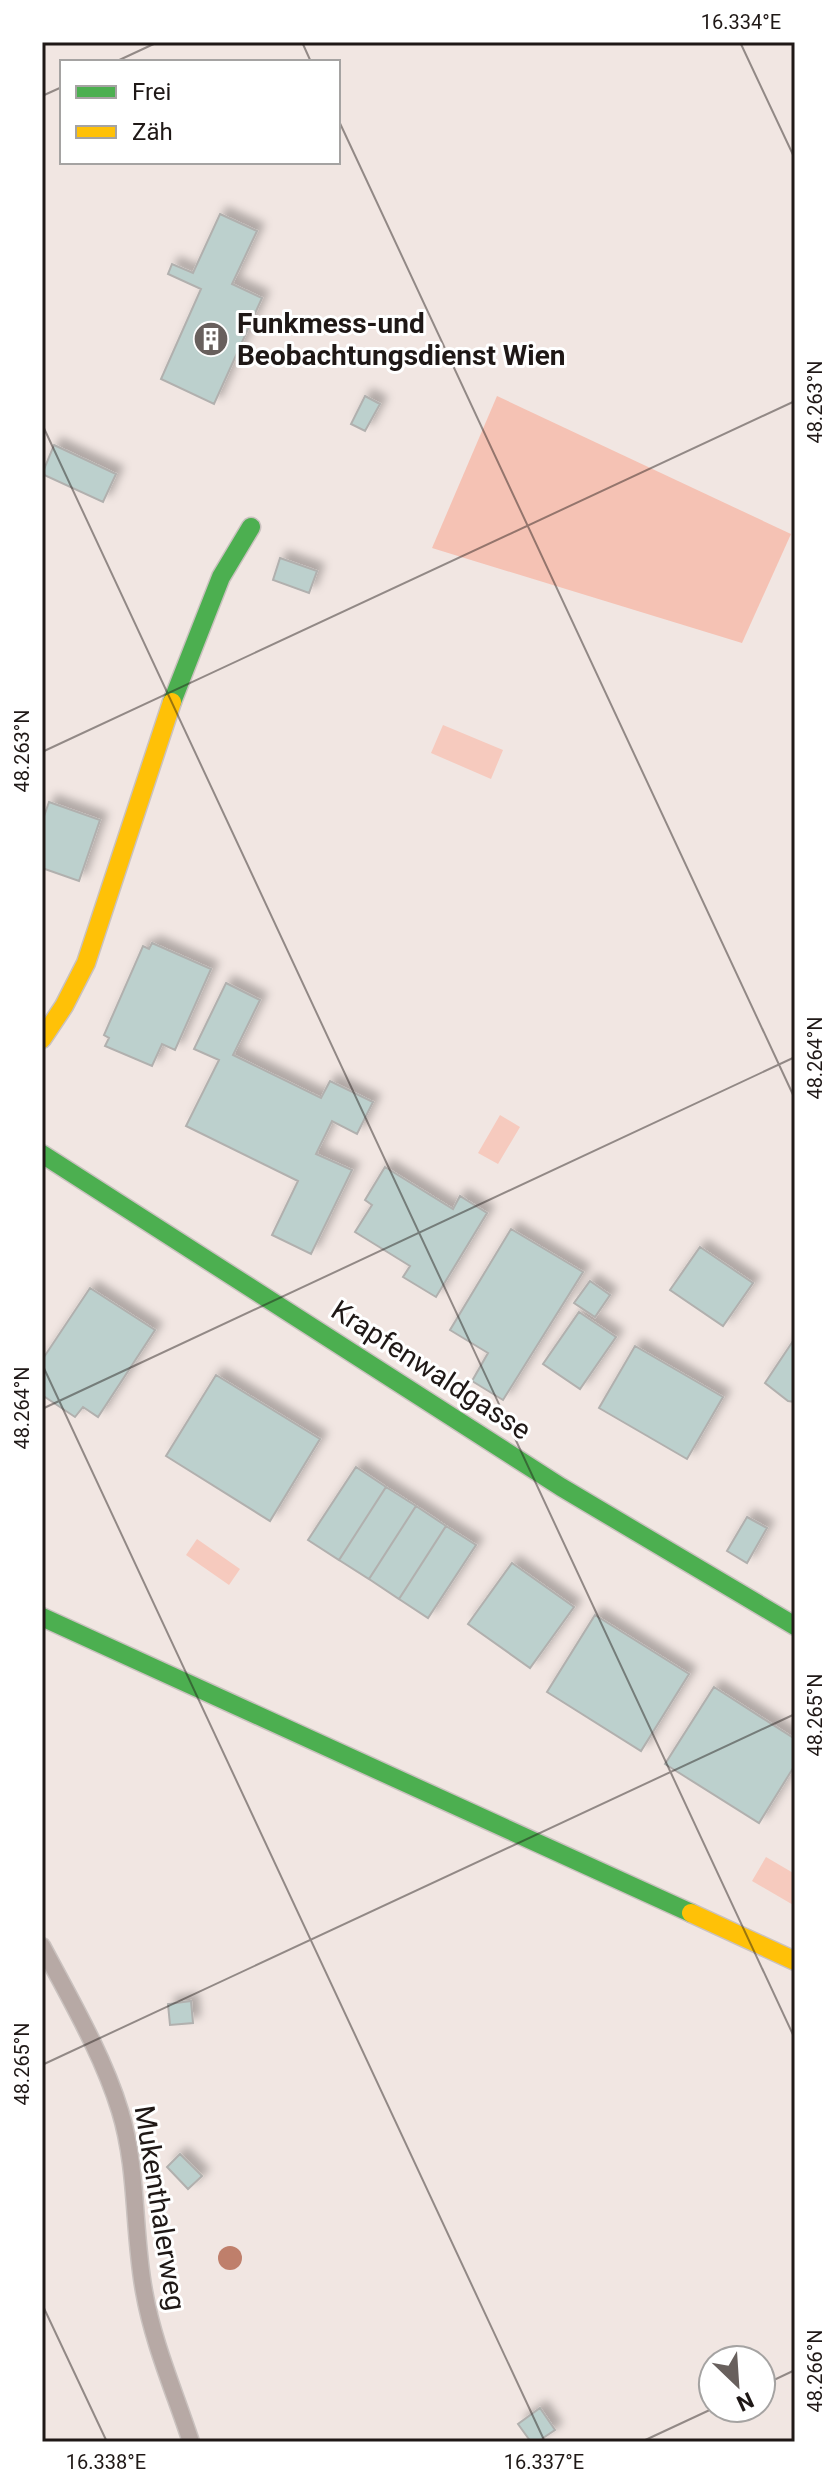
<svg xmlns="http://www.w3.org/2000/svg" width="837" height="2484" viewBox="0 0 837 2484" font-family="Roboto,sans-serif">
	<defs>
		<filter id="shadow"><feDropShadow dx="7" dy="-7" stdDeviation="4" flood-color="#0004"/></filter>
	</defs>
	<rect width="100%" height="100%" fill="#f1e6e2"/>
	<path fill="#f5c2b4" d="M497,396L791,534L742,643L432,548Z"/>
	<path fill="#f6cabe" d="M443,725L503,750L491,779L431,753Z
		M500,1115L520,1127L498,1164L478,1153Z
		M197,1539L240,1569L229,1585L186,1555Z
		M766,1857L795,1874V1906L752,1881Z"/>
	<path fill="#bcd0cd" stroke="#b1b0ae" stroke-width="2" filter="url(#shadow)" d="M220,214L257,231L232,284L262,298L214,404L161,379L201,289L168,274L172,264L193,273Z
		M365,396L380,404L365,431L351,424Z
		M54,445L116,474L103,502L42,474Z
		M280,558L317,571L309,593L273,580Z
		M49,802L100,820L79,881L42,868V822Z
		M152,943L211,969L175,1050L162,1044L152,1066L105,1046L109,1038L104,1035L143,946L149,949Z
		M226,983L260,1000L233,1055L321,1098L330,1081L373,1102L357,1134L332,1121L316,1154L352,1170L311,1254L272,1235L298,1181L186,1126L219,1060L194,1049Z
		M385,1167L453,1209L460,1196L487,1213L436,1297L403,1277L410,1266L355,1232L372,1205L365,1200Z
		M511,1229L583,1272L503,1400L472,1381L488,1353L450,1330Z
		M700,1247L753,1283L723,1326L670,1290Z
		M590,1281L610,1295L595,1317L574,1303Z
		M90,1288L155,1330L98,1417L83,1407L75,1417L42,1395V1360Z
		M579,1312L616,1337L580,1389L543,1364Z
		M795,1338V1402L788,1401L765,1383Z
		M635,1346L723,1397L687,1459L599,1408Z
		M216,1375L320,1439L270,1521L166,1456Z
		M356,1467L386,1487L339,1560L308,1540Z
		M386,1487L416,1506L369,1579L339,1560Z
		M416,1506L446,1526L399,1599L369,1579Z
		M747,1517L767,1528L747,1563L727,1551Z
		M446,1526L476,1545L428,1618L399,1599Z
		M512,1563L574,1607L530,1668L468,1624Z
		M595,1615L689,1674L641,1751L547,1692Z
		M714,1687L795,1739V1765L759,1823L665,1764Z
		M191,2001L193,2023L170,2025L168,2004Z
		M180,2154L202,2176L188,2189L167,2167Z
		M540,2408L555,2430L537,2442H531L518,2424Z"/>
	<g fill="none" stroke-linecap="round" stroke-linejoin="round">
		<defs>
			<path id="lane" d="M42,1946C69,1997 103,2055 120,2111C138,2169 133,2232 144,2291C153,2343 175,2393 191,2442"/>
			<path id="fast" d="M172,702L221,577L251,527
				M42,1154L561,1487L795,1626
				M42,1617L691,1913"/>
			<path id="slow" d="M42,1039L64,1006L86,963L172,702
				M691,1913L795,1961"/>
		</defs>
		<use href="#lane" stroke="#cac2bf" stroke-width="19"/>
		<use href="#fast" stroke="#cac2bf" stroke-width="21"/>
		<use href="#slow" stroke="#cac2bf" stroke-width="21"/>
		<use href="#lane" stroke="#b7a9a5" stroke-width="16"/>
		<use href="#fast" stroke="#4caf50" stroke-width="18"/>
		<use href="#slow" stroke="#ffc107" stroke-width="18"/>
	</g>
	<circle fill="#bf7f6b" cx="230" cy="2258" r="12"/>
	<path fill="none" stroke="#1f1816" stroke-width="2" stroke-opacity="0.45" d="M302,42L311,62M740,42L795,159M115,62L158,42M42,96L62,87M338,119L795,1099M42,424L795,2039M42,752L795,401M42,1364L545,2442M42,1409L795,1057M42,2065L795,1714M42,2304L107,2442M761,2386L795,2370M641,2442L714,2408"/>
	<defs>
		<symbol id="building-disc" viewBox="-11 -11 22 22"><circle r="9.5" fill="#68605d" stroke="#fff"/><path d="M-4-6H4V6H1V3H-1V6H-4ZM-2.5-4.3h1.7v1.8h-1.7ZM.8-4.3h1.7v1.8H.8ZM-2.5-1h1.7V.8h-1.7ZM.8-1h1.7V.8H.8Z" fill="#fff"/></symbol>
	</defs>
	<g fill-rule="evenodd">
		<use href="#building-disc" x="191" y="319" width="40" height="40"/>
	</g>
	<g text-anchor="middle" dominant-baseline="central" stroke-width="6" stroke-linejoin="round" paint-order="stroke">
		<g font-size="28" font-weight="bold" fill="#1f1816" stroke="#fff" text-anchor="start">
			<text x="237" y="323">Funkmess-und<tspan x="237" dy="32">Beobachtungsdienst Wien</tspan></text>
		</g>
		<g font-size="28" fill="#1f1816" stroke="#fff">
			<text transform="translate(431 1370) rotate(33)">Krapfenwaldgasse</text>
			<text transform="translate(160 2208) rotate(81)">Mukenthalerweg</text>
		</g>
	</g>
	<rect width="837" height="2484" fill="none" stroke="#ffffff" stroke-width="88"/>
	<rect x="60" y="60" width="280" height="104" fill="#ffffff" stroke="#a5a3a2" stroke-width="2"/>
	<rect x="76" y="86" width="40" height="12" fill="#4caf50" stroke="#a5a3a2" stroke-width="2"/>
	<text x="132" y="100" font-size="24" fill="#1f1816">Frei</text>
	<rect x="76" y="126" width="40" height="12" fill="#ffc107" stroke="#a5a3a2" stroke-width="2"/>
	<text x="132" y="140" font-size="24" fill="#1f1816">Zäh</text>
	<g transform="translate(737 2384) rotate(155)"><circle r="38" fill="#ffffff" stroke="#a5a3a2" stroke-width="2"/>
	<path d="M0-6L14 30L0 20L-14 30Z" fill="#68605d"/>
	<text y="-12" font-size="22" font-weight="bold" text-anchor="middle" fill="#1f1816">N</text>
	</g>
	<rect x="44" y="44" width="749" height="2396" fill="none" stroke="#1f1816" stroke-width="3"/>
	<g font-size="20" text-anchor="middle" fill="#1f1816">
		<text x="741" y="29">16.334°E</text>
		<text transform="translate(815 402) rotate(-90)" y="7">48.263°N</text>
		<text transform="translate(22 751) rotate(-90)" y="7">48.263°N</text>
		<text transform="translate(815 1058) rotate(-90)" y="7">48.264°N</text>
		<text transform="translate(22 1408) rotate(-90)" y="7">48.264°N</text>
		<text transform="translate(815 1715) rotate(-90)" y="7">48.265°N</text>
		<text transform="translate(22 2064) rotate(-90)" y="7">48.265°N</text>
		<text transform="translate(815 2371) rotate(-90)" y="7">48.266°N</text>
		<text x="106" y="2469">16.338°E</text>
		<text x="544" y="2469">16.337°E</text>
	</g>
</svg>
